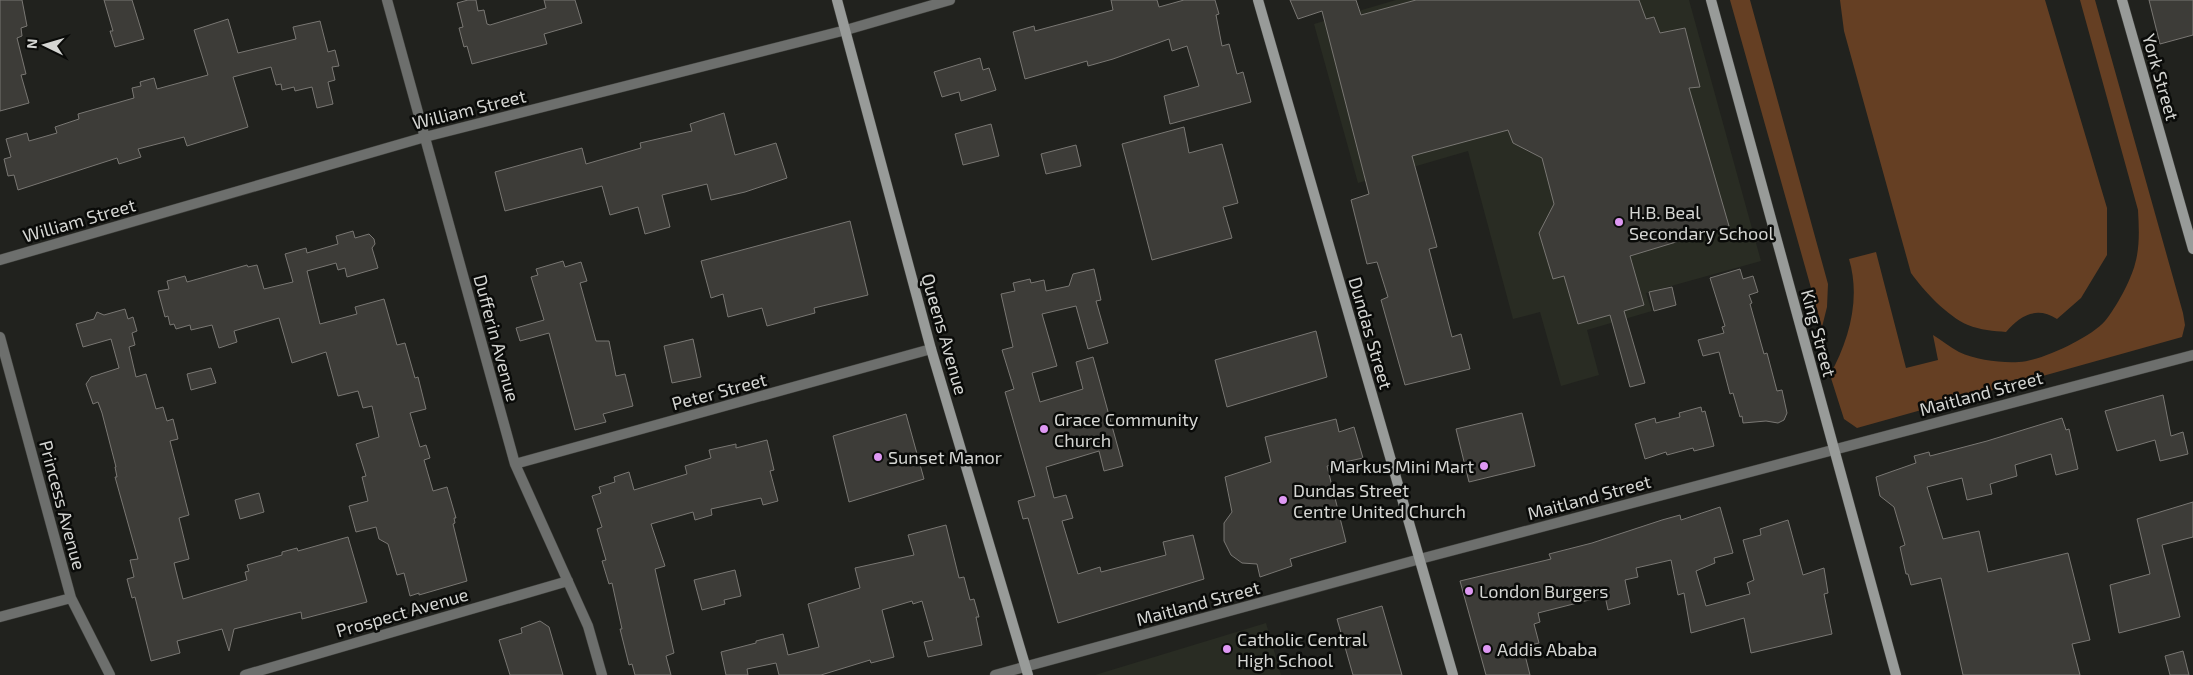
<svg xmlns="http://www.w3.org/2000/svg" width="2193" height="675" viewBox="0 0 2193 675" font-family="'Exo 2',sans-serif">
	<rect width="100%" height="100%" fill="#21221e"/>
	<path fill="#292c23" d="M1396,0H1689L1761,261L1646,293L1652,311L1587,330L1599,375L1561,386L1540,312L1513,319L1468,151L1358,183L1314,24Z
		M1266,623L1281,675H1095Z"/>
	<path fill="#653f23" d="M1730,0H1750L1828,284L1827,307L1822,327Z
		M1840,0H2045L2107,208V255L2081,298L2057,319C2037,306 2020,315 2006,332C1994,331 1980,330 1968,325C1947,316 1924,291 1911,273L1844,31Z
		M2080,0H2095L2183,313L2185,325L2182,337L1857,428L1844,419L1830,375C1849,340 1861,299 1849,259L1876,252L1906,368L1938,360L1933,335C1941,340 1950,347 1959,352C1976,360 2000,363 2019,362C2041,361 2090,338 2105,321C2116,308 2131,280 2135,264C2140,247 2139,228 2138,210Z"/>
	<path fill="#3d3c38" stroke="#797773" d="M0,0H22L27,26L21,28L22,36L17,38L26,74L21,75L29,103L0,111Z
		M104,0H132L144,39L115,47L110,31H113Z
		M468,0H476L478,11L484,10L487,24L490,25L546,8L544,0H575L582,23L544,34L547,44L472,64L467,46L464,47L459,28L463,27L457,3Z
		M1111,0H1157L1159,7L1184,0H1215L1219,14L1216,15L1222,46L1229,44L1237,74L1243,72L1251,102L1170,124L1164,96L1199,86L1187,46L1172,51L1169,39L1113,59L1088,66L1087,61L1025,79L1013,32L1034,26L1035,31L1113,10Z
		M1290,0H1356L1361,15L1416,0H1639L1646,19L1654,17L1660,33L1685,28L1700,87L1689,88L1729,226L1630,256L1644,305L1624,311L1645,383L1630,387L1610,315L1578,324L1564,276L1553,279L1539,233L1554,204L1542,158L1513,143L1508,130L1412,156L1437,247L1429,249L1452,337L1461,334L1470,369L1405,385L1381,300L1388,297L1377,262L1367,264L1351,200L1369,194L1322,11L1298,19Z
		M2149,0H2193V35L2160,44Z
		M228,19L238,53L296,39L293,27L320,21L328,52L335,50L339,66L332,67L335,80L328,82L333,104L317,108L312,87L295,91L294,87L282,90L281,84L276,85L271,67L233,77L248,127L187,146L184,137L138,149L141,157L119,164L117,158L18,190L14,175L8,176L4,159L11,157L6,139L27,133L29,141L57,133L55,127L79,119L78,114L134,98L132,88L141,86L140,82L154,78L157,89L208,75L194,30Z
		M980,58L983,70L989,68L996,90L961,101L959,92L942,97L934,72Z
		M724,113L735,155L776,143L787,178L745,192L711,200L707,184L662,195L670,227L645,234L638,207L610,215L602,186L505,211L495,172L582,148L586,164L641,148L640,143L692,131L690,124Z
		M991,124L999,156L963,165L955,134Z
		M1184,127L1189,153L1222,144L1238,203L1223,207L1232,238L1152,260L1122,144Z
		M1076,145L1081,166L1046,174L1041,154Z
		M850,221L868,295L814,308L815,313L767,326L762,308L728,317L723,294L711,298L701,261Z
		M353,231L355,238L369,234L374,239L375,244L372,248L378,268L347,277L345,268L338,270L336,263L307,271L320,324L357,314L355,307L384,299L397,345L405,343L415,378L418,377L426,409L410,413L420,447L426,445L430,458L424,460L433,491L447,487L456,518H454L455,523L453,524L467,581L419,595V593L410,596L404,573L397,575L388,544L379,539L376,527L356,532L349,506L368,501L362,477L366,476L356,444L379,437L372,406L363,408L358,391L338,396L326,352L292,363L279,318L234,331L237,342L219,348L212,325L191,330L190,325L176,329L174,324L170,325L168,316L165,317L158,291L169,289L167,281L185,276L187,282L247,265L248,267L257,265L264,289L293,282L285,254L306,248L307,253L338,244L336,236Z
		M563,261L565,267L581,262L587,281L580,283L596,341H609L616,376L625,374L633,406L603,414L606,422L575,430L549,333L520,341L516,328L544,320L531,277L538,275L536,269Z
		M1094,269L1101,300L1096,301L1108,343L1088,349L1076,306L1042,314L1057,366L1032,373L1040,402L1083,389L1076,362L1093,357L1123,466L1104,471L1099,451L1046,467L1054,498L1066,495L1073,518L1062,521L1078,574L1100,567L1101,572L1166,555L1163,542L1193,535L1204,579L1058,623L1028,518L1023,519L1018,501L1035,496L1005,392L1014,389L1002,350L1013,347L1001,294L1015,291L1013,283L1030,279L1031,283L1044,280L1046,291L1069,286L1073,274Z
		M1740,269L1743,279L1753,276L1758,292L1749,295L1752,303L1750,304L1764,354L1767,353L1777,391L1782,390L1787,413L1784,420L1778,423L1766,421L1743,423L1742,416L1740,417L1733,393L1730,394L1719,352L1703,356L1698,340L1724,333L1722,327L1725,326L1710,278Z
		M1672,287L1676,305L1654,311L1649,292Z
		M125,309L128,319L133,317L137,331L132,333L135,345L129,347L136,377L146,374L156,409L163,407L167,421L173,419L178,439L170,441L189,515L179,518L189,559L174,563L183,599L247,580L245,572L249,571L247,565L282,555V552L297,548L298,551L348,537L367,602L302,619L301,612L234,629L229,651L222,629L177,641L180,653L151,661L135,597L132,598L127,579L134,577L130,560L138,559L115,477H117L115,467H116L102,413L98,402L93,404L86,384L91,377L119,368L111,339L83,347L76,324L94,319L97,312L104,315Z
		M1316,331L1327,377L1227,407L1215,360Z
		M693,339L701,377L672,383L664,346Z
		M211,368L216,383L191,390L187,374Z
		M2163,395L2171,436L2183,432L2188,454L2160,461L2155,440L2117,451L2105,411Z
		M1701,407L1702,412L1705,411L1714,446L1694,451L1693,448L1667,455L1666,452L1645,459L1635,424L1655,418L1656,423L1680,417L1679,413Z
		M1522,413L1535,466L1469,482L1456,429Z
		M906,414L924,479L849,502L833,436Z
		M2062,418L2066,430L2069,429L2078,469L2056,475L2051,454L2015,465L2017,476L1990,484L1992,494L1967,500L1962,478L1927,487L1943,539L1979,531L1988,572L2068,553L2090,640L2072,644L2080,675H1963L1941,578L1911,585L1908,574H1906L1900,547L1905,545L1894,507L1880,496L1876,477L1916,463L1914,456L1929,452L1930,456L1987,441Z
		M1336,419L1339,432L1354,427L1363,458L1327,466L1346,542L1290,559L1292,566L1260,577L1257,564L1242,563L1231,555L1224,541V523L1232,512L1225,477L1271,462L1265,437Z
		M767,440L774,470L770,471L778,501L763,505L761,498L711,509L712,515L695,520L693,512L651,524L665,566L655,569L674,653L666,656L671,675H635L632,664L629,665L620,629H622L612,583L609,584L602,561L606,560L597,529L602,527L592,496L601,493L599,487L615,482L614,477L629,472L634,490L687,474L685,466L711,458L709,450L736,444V448Z
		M259,493L264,512L240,519L235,500Z
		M2193,502V537L2162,545L2180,617L2119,633L2110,585L2150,574L2137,519Z
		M1720,507L1733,553L1714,558L1715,563L1696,571L1706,606L1750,594L1747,583L1754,580L1743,540L1761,535L1760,529L1788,520L1803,575L1824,568L1828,593L1824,594L1832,634L1751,653L1744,618L1691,633L1684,593L1678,595L1671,560L1636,568L1638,577L1625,580L1630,604L1608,610L1605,596L1538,613L1540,622L1534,624L1539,643L1523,647L1530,675H1486L1460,581L1551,559L1549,554L1592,543L1662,520L1680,515L1681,520Z
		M946,525L959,578L964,577L970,600L974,599L979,617H976L982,645L928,657L924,642L933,640L922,601L913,604L912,601L882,610L894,657L871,663L870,660L821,675H779L776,663L747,669L748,675H726L721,652L756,643V641L783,634L788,655L819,647L808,604L860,588L855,568L914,555L908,535Z
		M735,570L741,596L724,600L725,604L702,610L694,580Z
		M1382,606L1402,675H1353L1337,619Z
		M540,621L549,627L563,675H510L499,640L522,633L521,628Z
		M2183,651L2189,675H2170L2165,656Z"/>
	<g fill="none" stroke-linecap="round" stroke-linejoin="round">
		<defs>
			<path id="street" d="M387,0L515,464L588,626L602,675
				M0,260L425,137L846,30L950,0
				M0,337L71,598L110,675
				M515,464L931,349
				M0,617L71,598
				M245,675L568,581
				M995,675L1420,559L2193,355"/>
			<path id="secondary" d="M837,0L931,349L1028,675
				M1258,0L1453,675
				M1711,0L1896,675
				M2122,0L2193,249"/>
		</defs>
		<use href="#street" stroke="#3e3f3b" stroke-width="11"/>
		<use href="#secondary" stroke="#3e3f3b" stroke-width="11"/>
		<use href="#street" stroke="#6d6f6d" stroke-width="10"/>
		<use href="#secondary" stroke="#989b99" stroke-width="10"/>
	</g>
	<g fill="#de98f3" stroke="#0a0b09" stroke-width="2">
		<circle cx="1619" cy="222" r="5"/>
		<circle cx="1044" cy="429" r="5"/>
		<circle cx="878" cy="457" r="5"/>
		<circle cx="1484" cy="466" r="5"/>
		<circle cx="1283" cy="500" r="5"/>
		<circle cx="1469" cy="591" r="5"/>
		<circle cx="1227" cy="649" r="5"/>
		<circle cx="1487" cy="649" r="5"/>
	</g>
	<g text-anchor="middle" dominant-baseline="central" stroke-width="5" stroke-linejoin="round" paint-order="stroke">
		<g font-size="18" fill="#d5d6d3" stroke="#0a0b09">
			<text transform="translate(2161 77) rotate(74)">York Street</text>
			<text transform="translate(469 109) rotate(-14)">William Street</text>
			<text transform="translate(79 220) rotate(-16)">William Street</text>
			<text transform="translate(1371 333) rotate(74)">Dundas Street</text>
			<text transform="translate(1819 333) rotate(75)">King Street</text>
			<text transform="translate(945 334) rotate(74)">Queens Avenue</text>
			<text transform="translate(497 338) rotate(75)">Dufferin Avenue</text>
			<text transform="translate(719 391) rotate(-15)">Peter Street</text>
			<text transform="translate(1981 393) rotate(-15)">Maitland Street</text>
			<text transform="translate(1589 497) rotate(-15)">Maitland Street</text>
			<text transform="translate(63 505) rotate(75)">Princess Avenue</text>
			<text transform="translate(1198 603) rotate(-15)">Maitland Street</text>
			<text transform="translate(402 612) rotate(-16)">Prospect Avenue</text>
		</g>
		<g font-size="18" fill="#d5d6d3" stroke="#0a0b09" text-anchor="start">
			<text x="1629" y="212">H.B. Beal<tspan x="1629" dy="21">Secondary School</tspan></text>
			<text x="1054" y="419">Grace Community<tspan x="1054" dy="21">Church</tspan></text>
			<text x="888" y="457">Sunset Manor</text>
			<text x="1474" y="466" text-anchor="end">Markus Mini Mart</text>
			<text x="1293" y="490">Dundas Street<tspan x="1293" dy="21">Centre United Church</tspan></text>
			<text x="1479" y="591">London Burgers</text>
			<text x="1237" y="639">Catholic Central<tspan x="1237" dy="21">High School</tspan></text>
			<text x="1497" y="649">Addis Ababa</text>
		</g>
	</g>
	<g transform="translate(45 45) rotate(275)" stroke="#0a0b09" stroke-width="4" paint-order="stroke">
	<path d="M0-4L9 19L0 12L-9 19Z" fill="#d5d6d3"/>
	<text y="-8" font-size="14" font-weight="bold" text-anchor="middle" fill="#d5d6d3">N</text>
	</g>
</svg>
